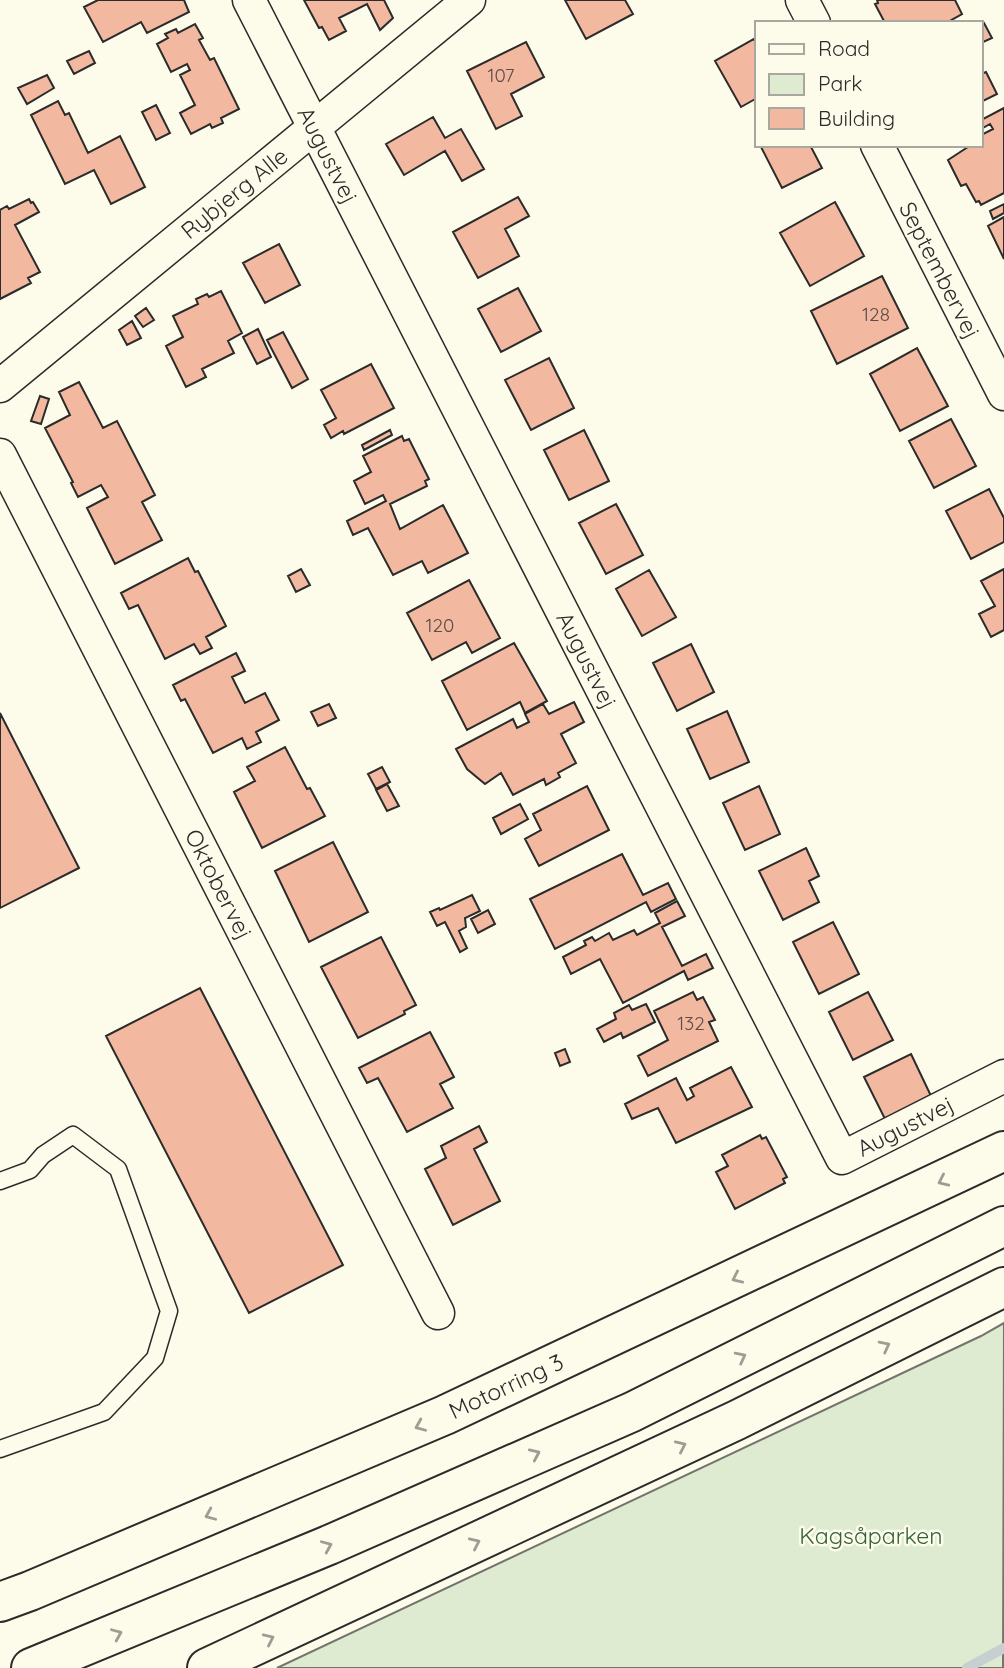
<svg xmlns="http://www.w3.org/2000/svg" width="1004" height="1668" viewBox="0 0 1004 1668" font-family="Quicksand,sans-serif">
	<rect width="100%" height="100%" fill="#fdfbea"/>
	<path fill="#deebd1" stroke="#74746e" stroke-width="2" d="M1004,1323L1003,1668H277L981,1336Z"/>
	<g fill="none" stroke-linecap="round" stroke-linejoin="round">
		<path stroke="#c7d0d0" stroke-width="10" d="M967,1668L1004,1648"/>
	</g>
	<path fill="#f2b8a0" stroke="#2b2b2b" stroke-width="2" d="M98,0H184L189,12L147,33L141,22L103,42L84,7Z
		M304,0H384L393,18L380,30L367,4L339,18L346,31L329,40L322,27L319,28Z
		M565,0H625L633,14L586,39Z
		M877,0H955L962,14L946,23H885L875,4L878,3Z
		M984,23L992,38L981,43V24Z
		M195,24L203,38L199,40L210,60L214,58L239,109L221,118L223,123L212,128L210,124L191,134L180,113L195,105L180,75L190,70L187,64L171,72L157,44L168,38L165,34L176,29L178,33Z
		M754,39L757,45V98L741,107L715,61Z
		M526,42L544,77L511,94L522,116L496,129L467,71Z
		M89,51L95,63L74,74L67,61Z
		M986,72L997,94L981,102V74Z
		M47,75L54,88L27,104L18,88Z
		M58,101L65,115L69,113L88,153L120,136L145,187L111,204L94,170L65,184L31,115Z
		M156,105L170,133L156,140L142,112Z
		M1004,108V193L981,205L979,201L976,202L966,184L961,186L948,160L971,145H981V135L993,129L990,124L981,129V120Z
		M433,117L445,138L461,129L484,169L462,181L445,151L404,175L386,144Z
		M760,145H810L822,168L782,188Z
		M518,197L529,216L505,229L519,256L478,278L453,232Z
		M29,199L31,203L33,202L39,212L15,225L40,272L28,278L31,283L0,299V210L7,206L9,209Z
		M835,202L864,256L810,286L780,233Z
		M1004,204V213L993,219L990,211Z
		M1004,217V259L988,226Z
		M279,244L300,285L265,303L243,263Z
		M882,276L908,328L837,364L811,311Z
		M518,288L541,331L501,352L478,309Z
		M221,291L242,333L228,341L234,353L202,369L206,377L186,387L166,346L183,337L173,316L198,304L196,299L207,294L209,297Z
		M146,308L154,320L143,327L135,316Z
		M132,321L141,338L127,345L119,330Z
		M258,329L271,357L257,364L243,337Z
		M283,332L308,379L292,388L267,340Z
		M917,348L948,406L900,431L870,374Z
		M549,358L574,408L531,430L505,380Z
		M371,364L394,408L344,434L343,431L331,438L324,425L336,418L321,390Z
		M79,382L103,428L117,421L155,495L142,502L162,540L115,564L87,508L108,497L101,485L78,497L71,483L73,482L45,428L70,415L59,392Z
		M40,396L49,399L41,424L31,421Z
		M951,419L976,466L934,488L909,441Z
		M390,430L392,435L364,450L362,445Z
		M584,430L609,481L569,500L544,450Z
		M402,436L404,441L409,439L429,479L425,481L427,486L390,504L400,529L443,505L468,553L428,573L422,561L393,575L368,528L353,535L347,521L386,501L383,495L365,504L354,481L371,472L363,456Z
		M989,489L1004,518V542L971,559L946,511Z
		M616,504L643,555L606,574L579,523Z
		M188,558L195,572L198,571L226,626L206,637L212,648L200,654L194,644L165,659L138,605L129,609L121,593Z
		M301,569L310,585L296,592L288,576Z
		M1004,569V630L991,637L979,614L995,606L981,581Z
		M649,570L676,617L642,636L616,589Z
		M469,580L500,638L472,653L466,642L432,660L407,613Z
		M514,643L547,701L525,713L520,702L467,730L442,681Z
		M691,644L714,692L677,711L653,663Z
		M236,653L245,671L232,677L245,703L265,693L279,720L256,732L261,742L247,749L242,738L213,753L185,699L181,701L173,685Z
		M574,702L584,722L561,734L576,763L558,773L560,777L546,785L544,779L513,795L501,773L485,784L467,769L456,749L513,719L517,728L529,722L525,714L543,704L549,714Z
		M329,704L336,718L318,726L311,712Z
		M727,711L749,762L710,779L687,729Z
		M0,713L79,868L0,908Z
		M285,747L307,789L310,788L325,816L262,848L234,792L255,781L247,767Z
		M382,767L390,782L376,789L368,774Z
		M387,784L399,806L387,811L376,790Z
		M587,786L609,830L539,866L525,839L541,830L533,814Z
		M759,786L780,834L745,850L723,803Z
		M520,804L528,819L501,834L493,818Z
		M333,842L368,912L309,942L275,871Z
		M806,848L819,876L809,881L819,902L783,920L759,871Z
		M622,854L643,895L668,883L676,899L651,912L646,902L555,949L530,899Z
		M472,895L480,911L465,918L466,927L459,931L467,948L460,952L445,922L437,926L430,912L439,908L440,910Z
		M677,901L685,916L662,927L682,966L706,954L713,968L688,980L684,971L623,1003L600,959L571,974L563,957L586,945L584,941L592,937L595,941L609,933L613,940L634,930L637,935L660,923L655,913Z
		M488,910L495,924L478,933L471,919Z
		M833,922L859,974L819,994L793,942Z
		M381,937L416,1005L404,1011L405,1014L358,1038L321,967Z
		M200,988L343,1265L249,1313L106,1036Z
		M693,992L697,1000L703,997L715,1020L709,1022L718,1041L648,1076L638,1056L668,1040L654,1011Z
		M868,992L893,1040L853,1060L829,1012Z
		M646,1004L655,1022L623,1038L621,1033L604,1042L597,1029L616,1019L614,1013L629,1005L632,1010Z
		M430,1032L454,1077L440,1084L453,1108L407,1132L378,1078L367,1083L359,1068Z
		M565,1049L570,1062L560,1066L555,1053Z
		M911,1054L932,1098L886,1121L864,1077Z
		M731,1067L752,1107L676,1143L658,1108L632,1119L625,1104L676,1078L687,1100L694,1096L690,1088Z
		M479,1126L487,1142L474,1149L500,1201L453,1225L425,1169L446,1158L441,1146Z
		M760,1135L762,1139L766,1137L787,1177L783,1179L785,1183L735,1209L716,1172L728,1166L722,1155Z"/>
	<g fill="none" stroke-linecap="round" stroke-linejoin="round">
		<defs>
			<path id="service" d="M0,1181L30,1170L43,1155L73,1135L118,1169L169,1311L155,1358L104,1412L0,1449"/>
			<path id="minor" d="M249,0L842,1158L1004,1076
				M802,0L814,23
				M877,145L1004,394
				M0,386L469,0
				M0,455L438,1313"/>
			<path id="motorway" d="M0,1602L30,1591L445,1415L1004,1151
				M31,1668L329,1545L632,1412L1004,1226
				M207,1668L737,1420L1004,1287"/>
		</defs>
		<use href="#service" stroke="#2b2b2b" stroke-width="19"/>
		<use href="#minor" stroke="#2b2b2b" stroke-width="35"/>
		<use href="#motorway" stroke="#2b2b2b" stroke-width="42"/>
		<use href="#service" stroke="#fdfbea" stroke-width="16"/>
		<use href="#minor" stroke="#fdfbea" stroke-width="32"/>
		<use href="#motorway" stroke="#fdfbea" stroke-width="38"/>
	</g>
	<defs><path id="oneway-chevron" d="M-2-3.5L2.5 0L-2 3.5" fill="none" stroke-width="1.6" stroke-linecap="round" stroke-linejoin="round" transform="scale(1.75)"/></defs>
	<g stroke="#9e9d94">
		<use href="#oneway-chevron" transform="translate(943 1181) rotate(155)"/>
		<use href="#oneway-chevron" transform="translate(737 1278) rotate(155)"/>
		<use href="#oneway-chevron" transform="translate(885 1346) rotate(-27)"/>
		<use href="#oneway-chevron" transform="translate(741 1357) rotate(-27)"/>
		<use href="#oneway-chevron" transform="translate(420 1426) rotate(157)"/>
		<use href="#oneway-chevron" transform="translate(681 1446) rotate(-25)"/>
		<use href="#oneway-chevron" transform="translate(535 1454) rotate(-24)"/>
		<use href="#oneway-chevron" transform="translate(210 1515) rotate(157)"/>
		<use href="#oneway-chevron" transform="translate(475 1543) rotate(-25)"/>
		<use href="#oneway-chevron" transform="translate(327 1546) rotate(-23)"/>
		<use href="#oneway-chevron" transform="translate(117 1634) rotate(-23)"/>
		<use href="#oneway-chevron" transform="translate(269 1639) rotate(-25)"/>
	</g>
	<g text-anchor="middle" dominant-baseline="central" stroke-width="5" stroke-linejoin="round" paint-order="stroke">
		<g font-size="19" fill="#5d4e48">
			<text x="501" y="75">107</text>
			<text x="876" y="314">128</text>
			<text x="440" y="625">120</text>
			<text x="691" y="1023">132</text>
		</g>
		<g font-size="23" fill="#2b2b2b" stroke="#fdfbea">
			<text transform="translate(328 155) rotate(63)">Augustvej</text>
			<text transform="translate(234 193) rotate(-39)">Rybjerg Alle</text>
			<text transform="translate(940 270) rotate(63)">Septembervej</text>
			<text transform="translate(587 660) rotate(63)">Augustvej</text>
			<text transform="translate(219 884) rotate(63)">Oktobervej</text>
			<text transform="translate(905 1126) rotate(-27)">Augustvej</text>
			<text transform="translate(506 1386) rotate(-25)">Motorring 3</text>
		</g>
		<g font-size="23" fill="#34623c" stroke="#fdfbea">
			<text x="871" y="1535">Kagsåparken</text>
		</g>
	</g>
	<rect x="755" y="21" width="228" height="126" fill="#fdfbea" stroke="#a9a89e" stroke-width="2"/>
	<rect x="769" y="44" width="35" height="10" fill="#fdfbea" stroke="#a9a89e" stroke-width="2"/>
	<text x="818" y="56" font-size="21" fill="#2b2b2b">Road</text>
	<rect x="769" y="74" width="35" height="21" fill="#deebd1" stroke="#a9a89e" stroke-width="2"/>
	<text x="818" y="91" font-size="21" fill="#2b2b2b">Park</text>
	<rect x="769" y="108" width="35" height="21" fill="#f2b8a0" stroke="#a9a89e" stroke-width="2"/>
	<text x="818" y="126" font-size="21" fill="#2b2b2b">Building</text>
</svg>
